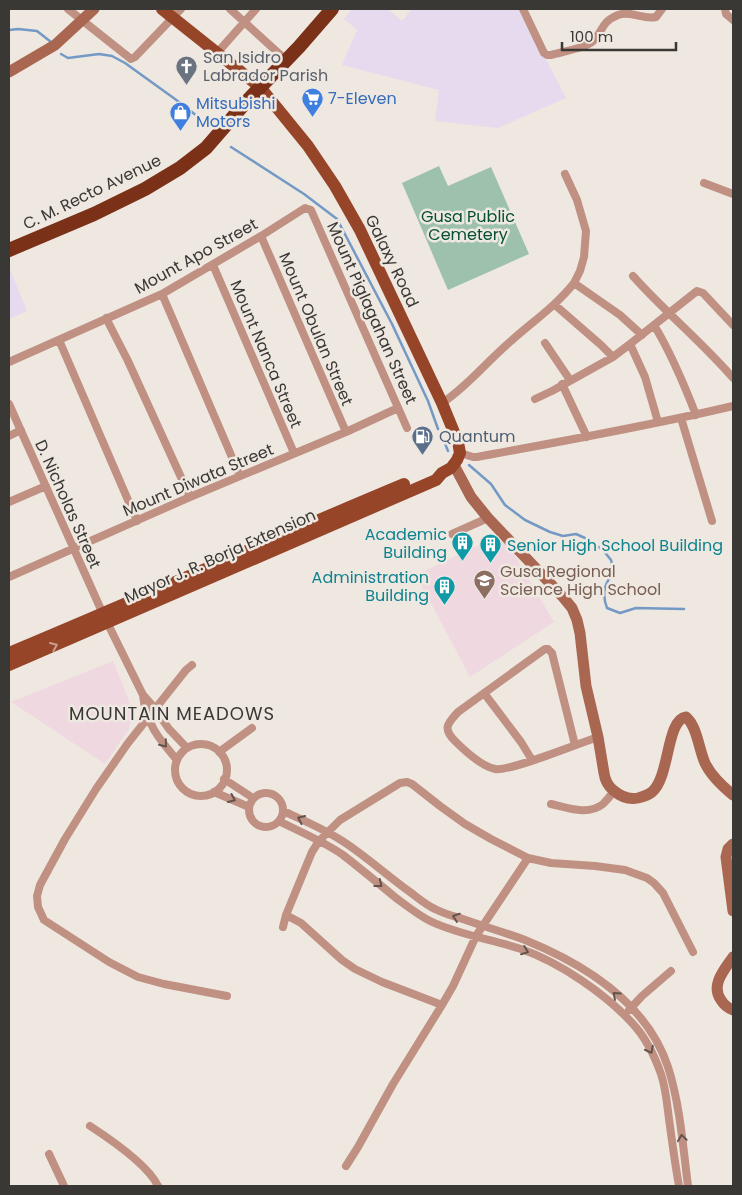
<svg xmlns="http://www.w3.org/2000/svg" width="742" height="1195" viewBox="0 0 742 1195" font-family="Poppins,sans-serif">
	<rect width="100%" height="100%" fill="#eee8e1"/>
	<path fill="#e6daee" d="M352,9H388L402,21L412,9H520L566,98L498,128L435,121L439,90L342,65L357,30L344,19Z
		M10,269L27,311L9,319V270Z"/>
	<path fill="#f0d8e1" d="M502,534L554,622L470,677L416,575Z
		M113,661L127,695L131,707L132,717L129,729L105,764L11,702Z"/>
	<path fill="#9dc1ac" d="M439,166L448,186L491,167L529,254L448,290L402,183Z"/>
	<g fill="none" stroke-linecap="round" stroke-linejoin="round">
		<path stroke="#7499c5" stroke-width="2.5" d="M9,30L18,29L37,31L51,42
			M61,54L68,58L99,54L112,56L125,63L175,99L206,123
			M231,147L304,194L337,219L392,324L428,401L438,429
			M444,441L448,451
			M469,465L491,484L505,505L525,520L550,532L563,536L576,534L585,538L603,550L611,560L614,571C605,584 601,592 607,608L620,613L636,608L684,609"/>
		<path stroke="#c09182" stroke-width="8" d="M68,9L131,59L135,57L181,9
			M230,9L286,60
			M523,9L544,53L547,55H551C561,52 585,48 592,42C603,33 600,22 618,15C631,10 643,20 656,17L662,9
			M725,9L726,14L733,20
			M217,53L256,9
			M565,174L577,200L586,231L584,257L580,271L574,283
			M704,183L733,194
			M261,236L346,432
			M213,265L294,453
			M633,276C665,312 702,342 733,378
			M162,294L240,476
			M555,305L601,345L613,357
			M106,318L128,361L190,497
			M654,325C671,353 684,384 696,415
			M59,340L137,521
			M545,343L570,380
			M630,344L645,377L658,422
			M9,362L162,294L261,236L305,208L311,210L407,428
			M562,384L587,437
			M535,399L552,391L613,357L630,344L697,291L703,293L733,325
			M442,403C468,386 487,361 511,341C532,322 556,306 574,283L620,315L642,335
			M9,404L103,614L143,695L152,705L169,729L187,748
			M681,418L712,521
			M9,436L21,430
			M460,453L473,457H477C563,441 649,426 733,406
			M9,502L46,486
			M452,534L488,518
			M9,577L190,497L346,432L398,408
			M192,665L186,670L128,743L96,789L78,818L65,839L40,885L37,896L38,907L44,920L109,962L138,977L164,984L227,996
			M484,693L521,742L532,760
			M143,695C146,724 159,739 177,760
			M175 770a26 26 0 1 1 52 0a26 26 0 1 1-52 0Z
			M575,745L552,653L548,649H545L458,712C448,723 442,728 455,741C465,751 481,766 495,769C509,772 580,743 598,737
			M219,752L252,728
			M224,779L253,798
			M214,792L249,807
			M249 810a17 17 0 1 1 34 0a17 17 0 1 1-34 0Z
			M551,804C568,808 588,816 603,804C607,800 611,795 614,791
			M283,811C305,821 327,830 347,844C369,859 389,877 410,892C418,898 426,905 435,909C443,913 452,916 460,918C482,926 504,932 525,940C584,964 647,1003 668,1067C680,1104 683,1147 688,1186
			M279,821C300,832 323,841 343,855C361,869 378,883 396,898C407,906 418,915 430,921C459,935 491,939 521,949C559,962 606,994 633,1024C646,1038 655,1057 661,1074C666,1089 667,1104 669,1119C672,1141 675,1164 679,1186
			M286,915L301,923L342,960L355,969L382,982L442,1005
			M283,927L286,915L307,864L312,852L319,841L340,820L400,783L407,782L412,784L440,806L465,824L491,839L528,858L551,863L595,866L625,870L647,878L654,883L663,893L693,952
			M629,1010L642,996L671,971
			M90,1126C110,1139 148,1165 158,1186
			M49,1154L64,1186
			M346,1166L358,1147L393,1084L442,1005L453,986L476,936L528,858"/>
		<path stroke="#a96650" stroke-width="11" d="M9,72L55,45L94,9
			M454,465L471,497L488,518L563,597L572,608L577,620L580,633L586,686L598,737L604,773C605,780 608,786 613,790C620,796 629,800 638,798C642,797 648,795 652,792C670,777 666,720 686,717C697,726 699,750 705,763C711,776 722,786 733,795
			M733,844L728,849L726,857L733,911
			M733,957C725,969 710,985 721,1000C724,1005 728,1008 733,1010"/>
		<path stroke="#964529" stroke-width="12" d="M9,653C141,598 272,539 404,484
			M9,665L436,480L442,473L451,468L457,460L460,453L458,442L442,403L360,230L335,186L308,146L260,87L162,9"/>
		<path stroke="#7a3117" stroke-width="14" d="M9,250L94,214L145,189L180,168L206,148L246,102L299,47L332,9"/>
	</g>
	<defs><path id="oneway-chevron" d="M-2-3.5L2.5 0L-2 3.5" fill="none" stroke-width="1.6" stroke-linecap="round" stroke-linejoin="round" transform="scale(1.25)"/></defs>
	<use stroke="#c69f8e" href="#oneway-chevron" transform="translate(54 646) rotate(-23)"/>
	<g stroke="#62534c">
		<use href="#oneway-chevron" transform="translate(164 744) rotate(51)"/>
		<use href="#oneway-chevron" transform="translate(232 799) rotate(24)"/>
		<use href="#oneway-chevron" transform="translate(301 819) rotate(-156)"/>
		<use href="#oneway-chevron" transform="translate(379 884) rotate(38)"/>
		<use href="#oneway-chevron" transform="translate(456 917) rotate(-161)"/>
		<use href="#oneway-chevron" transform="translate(525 951) rotate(21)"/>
		<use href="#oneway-chevron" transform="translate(616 995) rotate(-138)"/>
		<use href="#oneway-chevron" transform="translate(650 1050) rotate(63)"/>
		<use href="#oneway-chevron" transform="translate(682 1138) rotate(-98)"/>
	</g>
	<defs>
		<symbol id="church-pin" viewBox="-11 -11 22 30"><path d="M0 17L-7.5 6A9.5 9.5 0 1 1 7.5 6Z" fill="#6b7280" stroke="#eee8e1"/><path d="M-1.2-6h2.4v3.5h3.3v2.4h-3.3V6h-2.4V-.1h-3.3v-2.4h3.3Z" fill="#fff"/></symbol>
		<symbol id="supermarket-pin" viewBox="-11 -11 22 30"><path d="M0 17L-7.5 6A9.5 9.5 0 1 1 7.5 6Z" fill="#3f7fe0" stroke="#eee8e1"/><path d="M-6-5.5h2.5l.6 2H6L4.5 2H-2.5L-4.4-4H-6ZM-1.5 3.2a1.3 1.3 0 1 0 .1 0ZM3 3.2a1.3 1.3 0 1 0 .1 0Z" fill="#fff"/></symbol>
		<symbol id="shop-pin" viewBox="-11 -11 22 30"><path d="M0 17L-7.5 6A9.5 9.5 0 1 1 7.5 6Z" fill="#3f7fe0" stroke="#eee8e1"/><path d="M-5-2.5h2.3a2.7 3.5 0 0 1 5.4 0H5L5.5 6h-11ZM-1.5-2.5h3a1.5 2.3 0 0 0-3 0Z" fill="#fff"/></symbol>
		<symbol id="fuel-pin" viewBox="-11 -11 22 30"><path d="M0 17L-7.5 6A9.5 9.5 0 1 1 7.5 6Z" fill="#5c6f8a" stroke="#eee8e1"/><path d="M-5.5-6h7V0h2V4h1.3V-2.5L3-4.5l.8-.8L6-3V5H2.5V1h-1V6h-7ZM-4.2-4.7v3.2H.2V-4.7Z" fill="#fff"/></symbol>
		<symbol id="building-pin" viewBox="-11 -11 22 30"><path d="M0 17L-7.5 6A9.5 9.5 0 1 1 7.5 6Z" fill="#0f9aa8" stroke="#eee8e1"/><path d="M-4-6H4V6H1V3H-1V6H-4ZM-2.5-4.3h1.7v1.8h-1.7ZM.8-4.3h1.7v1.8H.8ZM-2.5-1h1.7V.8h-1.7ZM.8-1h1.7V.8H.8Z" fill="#fff"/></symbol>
		<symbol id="school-pin" viewBox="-11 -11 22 30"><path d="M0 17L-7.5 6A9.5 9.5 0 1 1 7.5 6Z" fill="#8d6e63" stroke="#eee8e1"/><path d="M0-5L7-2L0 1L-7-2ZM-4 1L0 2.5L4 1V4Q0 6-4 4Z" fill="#fff"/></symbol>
	</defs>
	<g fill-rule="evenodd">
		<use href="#church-pin" x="174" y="54" width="25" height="34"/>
		<use href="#supermarket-pin" x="300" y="86" width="25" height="34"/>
		<use href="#shop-pin" x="168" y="100" width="25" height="34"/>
		<use href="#fuel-pin" x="410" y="424" width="25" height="34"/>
		<use href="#building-pin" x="450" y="530" width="25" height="34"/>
		<use href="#building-pin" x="478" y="532" width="25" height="34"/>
		<use href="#school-pin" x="472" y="568" width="25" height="34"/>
		<use href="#building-pin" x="432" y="574" width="25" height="34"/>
	</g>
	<g text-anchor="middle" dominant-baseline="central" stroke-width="5" stroke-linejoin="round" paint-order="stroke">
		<g font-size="16" fill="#5b616d" stroke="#eee8e1" text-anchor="start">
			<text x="203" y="57">San Isidro<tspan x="203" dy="18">Labrador Parish</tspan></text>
		</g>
		<g font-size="16" fill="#366cbe" stroke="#eee8e1" text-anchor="start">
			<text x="328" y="98">7-Eleven</text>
			<text x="196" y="103">Mitsubishi<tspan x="196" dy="18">Motors</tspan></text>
		</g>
		<g font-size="16" fill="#3a3835" stroke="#eee8e1">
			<text transform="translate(92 192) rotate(-26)">C. M. Recto Avenue</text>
			<text transform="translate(196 256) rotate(-29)">Mount Apo Street</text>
			<text transform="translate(392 261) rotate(64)">Galaxy Road</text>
			<text transform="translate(372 313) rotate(66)">Mount Piglagahan Street</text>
			<text transform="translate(316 329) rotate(67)">Mount Obulan Street</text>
			<text transform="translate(266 354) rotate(67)">Mount Nanca Street</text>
			<text transform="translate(198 480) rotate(-23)">Mount Diwata Street</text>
			<text transform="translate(68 504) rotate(66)">D. Nicholas Street</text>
			<text transform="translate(220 556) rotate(-24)">Mayor J. R. Borja Extension</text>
		</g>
		<g font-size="16" fill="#035032" stroke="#eee8e1">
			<text x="468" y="216">Gusa Public<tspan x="468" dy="18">Cemetery</tspan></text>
		</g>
		<g font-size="16" fill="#4e5e75" stroke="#eee8e1" text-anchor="start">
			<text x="439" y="436">Quantum</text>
		</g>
		<g font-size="16" fill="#0d838f" stroke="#eee8e1" text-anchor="end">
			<text x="447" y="534">Academic<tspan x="447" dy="18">Building</tspan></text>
			<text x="507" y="545" text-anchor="start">Senior High School Building</text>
			<text x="429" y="577">Administration<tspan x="429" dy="18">Building</tspan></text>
		</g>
		<g font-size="16" fill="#785e54" stroke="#eee8e1" text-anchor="start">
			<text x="500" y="571">Gusa Regional<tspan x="500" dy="18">Science High School</tspan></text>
		</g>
		<g font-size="18" letter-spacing="1" fill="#3a3835" stroke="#eee8e1">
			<text x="172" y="713">MOUNTAIN MEADOWS</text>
		</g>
	</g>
	<rect width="742" height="1195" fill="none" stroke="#3a3835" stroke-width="20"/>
	<path d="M562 42v8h114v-8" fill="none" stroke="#3a3835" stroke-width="2.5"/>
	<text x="570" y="42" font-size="15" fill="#3a3835" stroke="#eee8e1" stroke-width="4" paint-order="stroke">100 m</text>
</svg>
